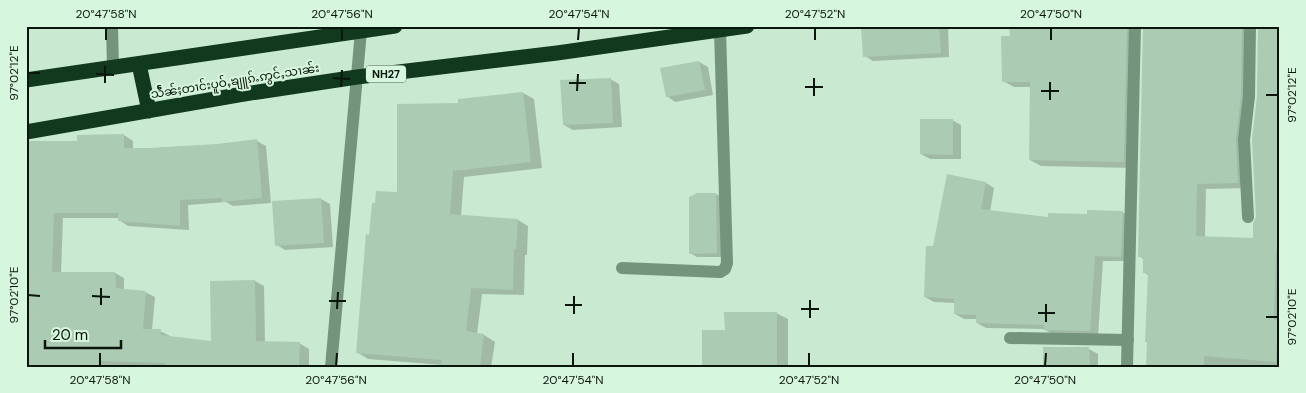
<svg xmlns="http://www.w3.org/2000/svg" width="1306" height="393" viewBox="0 0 1306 393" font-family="'DM Sans','Noto Sans Myanmar',sans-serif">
	<rect width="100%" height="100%" fill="#c9e9d0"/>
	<path fill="#0003" d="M863,26H948L949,57L873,61L865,56Z
		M1011,26H1132L1134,168L1041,166L1030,160L1031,87H1014L1003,81L1011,37Z
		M1144,26H1254L1247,188L1206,189L1205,237L1255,239L1280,26V367H1147L1148,343L1146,341L1149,276L1144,272L1145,260L1139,256Z
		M699,62L708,67L713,95L675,102L667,96Z
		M610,79L619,84L622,127L573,130L564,125Z
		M523,93L534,99L542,168L464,177L461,216L518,220L528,226L527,255H525L524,295L482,294L477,334L484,335L495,342L491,367H442L443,365L368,359L357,352L371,236L398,193L460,105Z
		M952,120L961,125V159H930L921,154Z
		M124,135L133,141V149L217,145L257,141L266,146L271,203L233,206L226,202L188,205L189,230L128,226L119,220V218H63L61,273H115L124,278V290L145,292L155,297L152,330L160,331L170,336V337L213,342L255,281L264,286L265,343H299L309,349V367H26V142L78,143Z
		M986,183L994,188L990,212L1049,219L1122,212L1131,217L1130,261H1103L1098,336L1053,335L1044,329L986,328L977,323V319H964L955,314V303L934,302L925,297L934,247Z
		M716,194L723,198L724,257H697L690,253Z
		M321,199L330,204L333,247L285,250L277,245Z
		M776,313L788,319V367H708L703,364L726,331Z
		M1044,348L1089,349L1098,354V367H1045Z"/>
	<path fill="#accbb3" d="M861,26H939L941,53L863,57Z
		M1009,26H1127L1124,162L1029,160L1030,82H1002L1001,36H1010Z
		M1143,26H1242L1241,95L1236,140L1238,183L1197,184L1196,236L1253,238V223L1256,217L1252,140L1257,96L1258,26H1280V251H1276L1274,320H1278L1276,362L1204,356V367H1146L1147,342H1145L1148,273H1143V257H1138Z
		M699,61L705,90L666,97L660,68Z
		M611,78L613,123L563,125L560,80Z
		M523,92L531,162L453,171L450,214L518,219L516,249H514L513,290L471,288L466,331L484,334L480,367H441L442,360L356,353L366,234L369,235L372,203H375L376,191L397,192V104L458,103V99Z
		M920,119H953V155L920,154Z
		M124,134V148H150L217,144L257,139L262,198L222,202V198L180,200V226L118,221V213H54L52,272H115L116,288L146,291L143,329H161V335L211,341L210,281L255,280L256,341L300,342L299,367H164L165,363L99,361L98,367H26V141H77V135Z
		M947,174L986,182L981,209L1048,217V213L1087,214V210L1123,211L1121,257L1095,256L1090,331L1043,330L1044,325L976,323V315L954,314V299L924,297L926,246H933Z
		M697,193H716L717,253L689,254V197Z
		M321,198L324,243L275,246L272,201Z
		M724,312H777V367H725V365H702V330H725Z
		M1043,347H1089L1090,367H1043Z"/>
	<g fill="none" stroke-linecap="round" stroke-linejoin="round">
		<path stroke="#75947c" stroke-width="12" d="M1010,338L1128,340"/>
		<path stroke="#75947c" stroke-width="12" d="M112,26L113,68
			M1248,217L1244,140L1249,96L1250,26
			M622,268L720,272L725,269L727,263L720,30
			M331,367L361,31
			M1127,367L1135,26"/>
		<path stroke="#10391e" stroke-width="15" d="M139,64L149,111
			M26,80L395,26
			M26,132L238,95L357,77L557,53L747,26"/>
	</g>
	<path fill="none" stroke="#0a150d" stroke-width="2" d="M106,40V28M342,40V28M578,40L579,28M815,40V28M1051,40V28M28,73H40M96,74L114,75M333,78L350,79M105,83V66M569,83H586M341,87L342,70M805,87H823M577,91L578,74M1041,91H1059M1266,95H1278M814,96V78M1050,100V82M28,295L40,296M92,296L110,297M329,301H346M101,305V288M565,305H582M337,309L338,292M801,309H819M1038,313H1055M574,314V296M1266,317H1278M810,318V300M1046,322V304M100,366V353M336,366L337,353M573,366V353M809,366V353M1045,366L1046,353"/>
	<g text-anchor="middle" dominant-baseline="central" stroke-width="4" stroke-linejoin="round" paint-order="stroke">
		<rect fill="#d6f6dd" stroke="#47584b" stroke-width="1" x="366" y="65.5" width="40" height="17" rx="4"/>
		<g font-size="11" font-weight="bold" fill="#0a150d">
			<text x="386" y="74">NH27</text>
		</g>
		<g font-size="12" fill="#0a150d" stroke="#d6f6dd">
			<text transform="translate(235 81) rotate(-9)">သဵႅၼ်ႈတၢင်းပူဝ်ႇၶျူၵ်ႉဢွင်ႇသၢၼ်း</text>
		</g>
	</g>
	<rect width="1306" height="393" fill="none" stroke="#d6f6dd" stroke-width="55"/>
	<path d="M45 340v8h76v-8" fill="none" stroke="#0a150d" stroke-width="2.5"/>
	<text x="52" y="340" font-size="15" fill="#0a150d" stroke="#d6f6dd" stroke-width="4" paint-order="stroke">20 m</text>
	<rect x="28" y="28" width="1250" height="338" fill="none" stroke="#0a150d" stroke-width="2"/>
	<g font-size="12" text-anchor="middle" fill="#0a150d">
		<text x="106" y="18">20°47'58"N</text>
		<text x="342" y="18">20°47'56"N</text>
		<text x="579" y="18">20°47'54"N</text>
		<text x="815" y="18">20°47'52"N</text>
		<text x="1051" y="18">20°47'50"N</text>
		<text transform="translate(14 73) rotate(-90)" y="4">97°02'12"E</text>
		<text transform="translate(1292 95) rotate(-90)" y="4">97°02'12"E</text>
		<text transform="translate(14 295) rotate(-90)" y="4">97°02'10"E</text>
		<text transform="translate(1292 317) rotate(-90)" y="4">97°02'10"E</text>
		<text x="100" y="384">20°47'58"N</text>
		<text x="336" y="384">20°47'56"N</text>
		<text x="573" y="384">20°47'54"N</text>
		<text x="809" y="384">20°47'52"N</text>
		<text x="1045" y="384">20°47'50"N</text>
	</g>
</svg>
